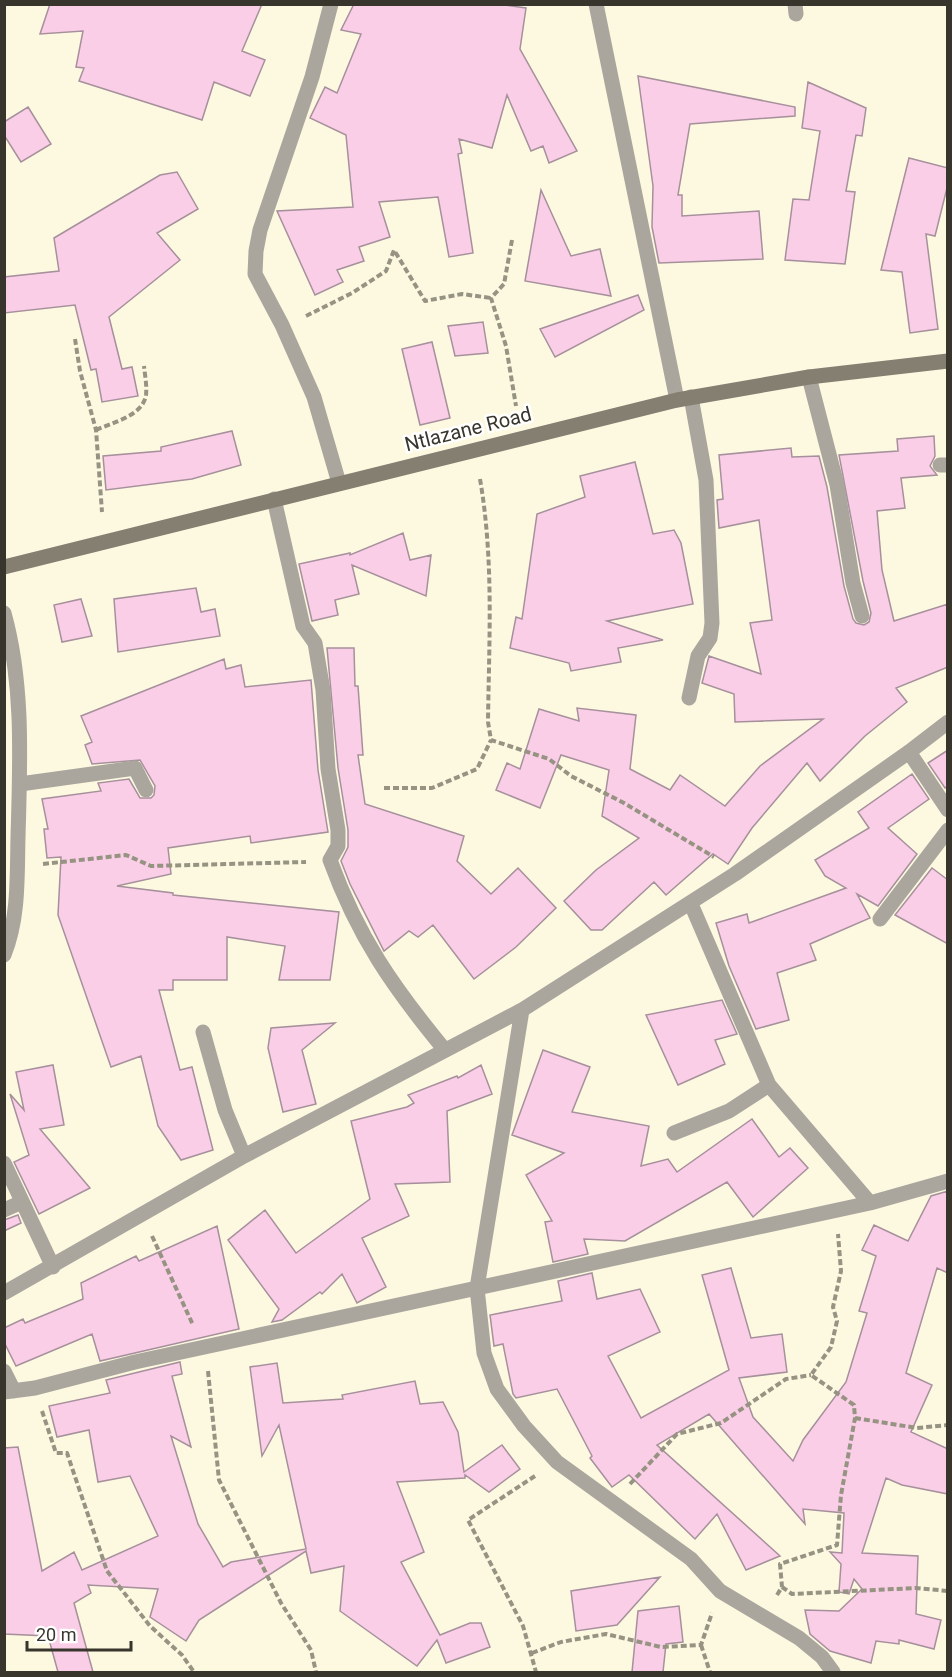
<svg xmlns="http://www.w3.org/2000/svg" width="952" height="1677" viewBox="0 0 952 1677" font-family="Roboto,sans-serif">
	<rect width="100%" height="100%" fill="#fdf9e1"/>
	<path fill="#facee6" stroke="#a6909c" stroke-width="1.5" d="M50,4H262L242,51L265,60L250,96L214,82L202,120L79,81L84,68L76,67L83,31L40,34Z
		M354,4H498L526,8L520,49L577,151L549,163L543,146L531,151L507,95L492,148L459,139L462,153L458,154L473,253L449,257L438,197L379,202L390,237L359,247L364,261L337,270L343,282L315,295L277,211L353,207L346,135L310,118L325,87L337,93L361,34L341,30Z
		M638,76L795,107V116L690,124L678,195H682V216L759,211L763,259L659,263L652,227L653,186Z
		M808,82L866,108L862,136L856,135L846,191L855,192L845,264L785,260L793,199L809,200L820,131L802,128Z
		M28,107L51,144L21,162L4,135V122Z
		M909,158L948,168V184L935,236L926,234L938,329L910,333L902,272L881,270Z
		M177,172L198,209L157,233L180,260L109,317L122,369L132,367L138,396L102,402L96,369L91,370L75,305L4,313V277L59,271L54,238L160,175Z
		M541,190L571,256L600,249L611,296L525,281Z
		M638,295L644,310L555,357L540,329Z
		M483,322L488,353L455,356L448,326Z
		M432,342L450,418L420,425L402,349Z
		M232,431L241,465L192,479L106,490L103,456L161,451V447Z
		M934,436L935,456L930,466L937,475L901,478L905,508L877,511L882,570L894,621L948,604V667L896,688L907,702L865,736L820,781L807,763L752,828L728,864L713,854L666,895L654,882L602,930H591L564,901L596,870L639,838L602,816L609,770L561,755L540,808L496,790L507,763L520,769L539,709L579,721L577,708L636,715L630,769L670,790L680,775L725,806L760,766L823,719L735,722L734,694L702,683L709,656L761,674L750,623L772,620L759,520L719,528L717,500L723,499L719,455L791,448L792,457L819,456L827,487L844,586L853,619L856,623L864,625L869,622L871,613L863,581L839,455L898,451L897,439Z
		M635,462L653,534L674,530L681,543L693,604L607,621L663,640L618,648L621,662L571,671L569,663L510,648L516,617L522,619L537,514L585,497L580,476Z
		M403,533L410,560L431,555L426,596L352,565L359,594L335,600L338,615L312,621L299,564L350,553V555Z
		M196,588L201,612L215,609L220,636L118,652L114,599Z
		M81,599L92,636L62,642L54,605Z
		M327,648H354L355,686H358L363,755H358L365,804L464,836L457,861L491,894L518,868L556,908L516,947L474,979L433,925L418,937L409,931L384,951L350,884L341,861L348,847V830L338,768Z
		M224,659L226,669L241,665L245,687L311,680L318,770L328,832L251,843L250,836L168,848L171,874L117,886L173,893V895L339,912L330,980H279L285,946L227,937V980H173V990H159L180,1070L192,1067L213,1150L181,1160L158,1126L141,1056L111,1067L58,915L61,857L47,858L44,829H48L42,799L101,791L98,783L129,779L140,798H151L154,795L155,786L140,760L92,764L85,745L92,742L81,716Z
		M948,750V786L945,788L928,763Z
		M912,774L929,799L888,828L917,854L878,906L857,894L870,918L810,944L816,960L777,973L789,1020L756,1029L729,966L716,923L747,914L749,923L846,888L825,876L815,860L869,828L858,812Z
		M932,868L948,880V944L895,915Z
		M722,1000L737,1034L715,1040L725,1064L678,1085L646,1015Z
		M335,1023L302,1050L316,1104L283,1112L268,1048L271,1028Z
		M543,1050L590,1067L572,1112L649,1126L641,1166L668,1159L677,1172L752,1119L779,1157L790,1148L808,1168L753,1217L727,1182L625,1241L584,1239L588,1254L553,1262L545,1222L552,1221L526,1175L564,1153L512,1135Z
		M53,1065L64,1125L40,1129L90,1188L39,1214L14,1162L29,1155L10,1094L24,1110L16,1072Z
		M481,1065L492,1094L447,1111L450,1182L395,1184L409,1216L362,1238L386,1287L357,1303L342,1274L322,1294L320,1292L282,1320L272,1322L279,1309L228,1240L265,1210L296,1253L370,1199L351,1121L407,1107L414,1103L408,1095L457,1076L458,1078Z
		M948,1191V1273L937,1268L906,1373L932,1385L911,1432L948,1449V1494L902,1485L886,1478L862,1553L918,1556L916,1614L941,1620L934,1649L899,1640V1644L876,1641L871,1663L830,1651L810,1634L805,1610L839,1611L862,1589L854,1579L849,1594L839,1592L841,1564L830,1552L842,1553L844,1513L803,1509L805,1524L709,1414L657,1445L780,1556L746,1570L717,1514L695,1539L629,1475L612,1487L590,1458L592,1456L557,1389L516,1398L513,1394L503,1344L494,1346L490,1315L562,1301L558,1281L592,1273L597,1299L640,1289L660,1332L608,1356L641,1418L729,1370L702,1275L731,1268L751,1338L782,1334L787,1372L739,1378L753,1417L793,1461L803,1440L846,1382L867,1313L859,1311L876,1256L862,1250L874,1225L908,1241L931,1196Z
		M18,1215L21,1223L4,1231V1220Z
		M217,1226L239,1329L100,1361L92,1334L16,1366L4,1342V1328L23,1319L25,1323L83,1299L81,1283L136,1256L139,1261Z
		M180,1362L182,1374L172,1376L191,1447L171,1436L198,1524L223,1567L231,1562L306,1549L279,1425L262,1456L250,1367L277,1363L283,1403L343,1399L342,1395L415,1381L420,1404L443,1402L458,1432L464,1472L502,1445L520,1469L489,1492L465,1475V1478L397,1482L424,1552L401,1562L440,1635L470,1623H481L490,1647L446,1663L437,1640L417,1666L340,1611L344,1566L311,1573L306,1551L199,1620L186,1641L150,1617L158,1589L88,1585L91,1593L74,1603L93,1672H58L48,1636L4,1634V1448L18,1447L42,1571L74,1552L82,1570L158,1536L130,1476L98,1482L89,1430L57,1437L49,1406L110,1393L106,1380Z
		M660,1577L617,1625L576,1631L571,1591Z
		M679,1606L683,1642L666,1644L663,1672H632L638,1611Z"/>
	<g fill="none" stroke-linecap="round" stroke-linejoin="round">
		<path stroke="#969383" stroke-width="4" stroke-dasharray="6 3" stroke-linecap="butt" d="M512,240L504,284L491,298L506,346L516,406
			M306,316L352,293L386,271L394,250L425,301L462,294L491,298
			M75,339L80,371L96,430L102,512
			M96,430C111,423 143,416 146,395C147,386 145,375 144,366
			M480,479C494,560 489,640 488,722L491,740L549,759L571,776L624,803L714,857
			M384,788H432L477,769L491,740
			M43,864L126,855L151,866L306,862
			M152,1236L193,1325
			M208,1371L219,1480L281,1603L311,1650L316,1672
			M42,1411L56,1453H67L107,1571L150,1626L182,1655L194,1672
			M855,1418L917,1428L948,1425
			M535,1476L468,1520L523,1626L536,1672
			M630,1484L677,1434L721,1423L786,1379L811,1375
			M782,1587L792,1594L916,1588L948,1591
			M777,1595L782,1587L780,1564L837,1545L841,1495L855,1418L854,1405L811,1375L831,1347L837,1321L833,1307L841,1271L838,1234
			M701,1645L710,1672
			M532,1653L561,1642L606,1634L661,1647L701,1645L712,1613"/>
		<path stroke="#aaa69d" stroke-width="15" d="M331,4L312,77L260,230L256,251L255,274L282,325L314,397L339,483
			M596,4L677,400
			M795,4L796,14
			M809,377L837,485L853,583L862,616
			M940,465H948
			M274,499L303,626L315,643L323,690L328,769L338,830V846L330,860C358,937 393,987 444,1049
			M4,613C24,685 20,762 18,837C17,876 19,918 4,955
			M689,698L698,656L710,638L712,623L706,480L691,397
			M909,752L948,810
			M20,784L135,768L146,790
			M691,904L769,1085L870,1203
			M880,919L948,830
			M522,1010L477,1288L484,1353L497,1389L524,1426L557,1462L691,1559L720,1591L799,1638L822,1657L833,1672
			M203,1032L225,1110L244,1156
			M674,1133L729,1111L769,1085
			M4,1163L53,1267
			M4,1210L22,1202
			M4,1293L244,1156L522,1010L735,874L909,752L948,722
			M4,1371L14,1391
			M4,1392L35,1388L135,1362L870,1203L948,1181"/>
		<path stroke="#857f72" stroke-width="15" d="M4,567L677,400L809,377L948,361"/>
	</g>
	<g text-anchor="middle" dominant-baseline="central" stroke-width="5" stroke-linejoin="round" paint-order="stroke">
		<g font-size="20" fill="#37352c" stroke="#fff">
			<text transform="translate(468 429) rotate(-14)">Ntlazane Road</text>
		</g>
	</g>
	<rect width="952" height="1677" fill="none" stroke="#37352c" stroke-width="12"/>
	<path d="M27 1641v9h104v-9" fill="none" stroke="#37352c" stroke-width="3"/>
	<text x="36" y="1641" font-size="18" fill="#37352c" stroke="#ffffff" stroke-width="4.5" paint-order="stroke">20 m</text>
</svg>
